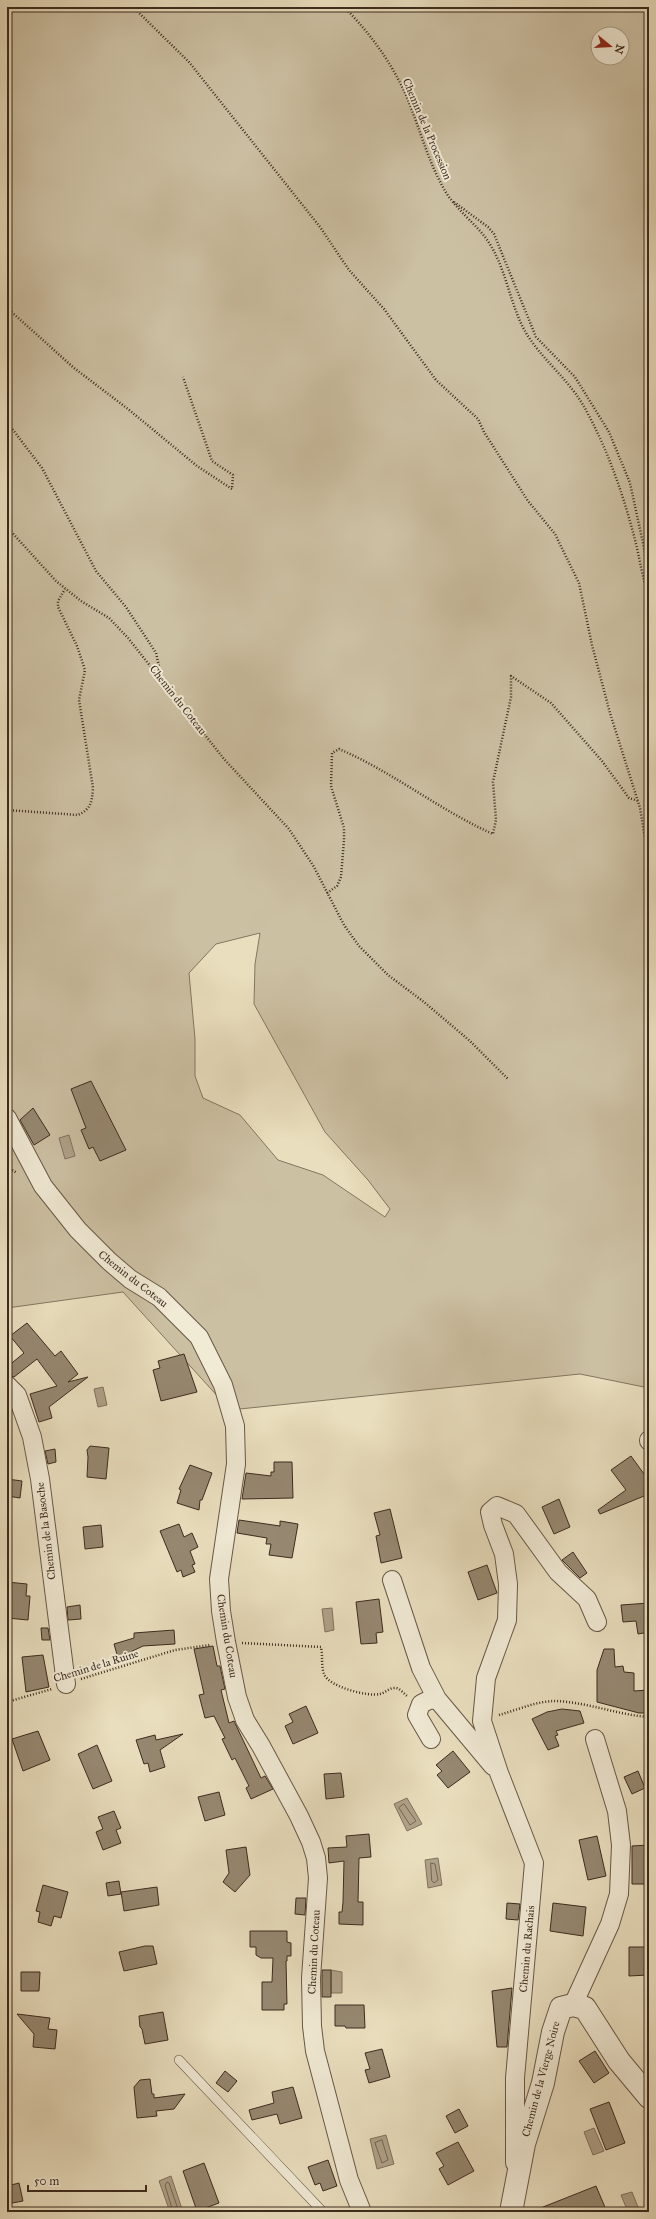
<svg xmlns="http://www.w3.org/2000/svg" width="656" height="2219" viewBox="0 0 656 2219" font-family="'IM FELL Great Primer',serif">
	<rect width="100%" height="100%" fill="#e9debe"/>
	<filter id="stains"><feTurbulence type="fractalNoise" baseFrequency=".005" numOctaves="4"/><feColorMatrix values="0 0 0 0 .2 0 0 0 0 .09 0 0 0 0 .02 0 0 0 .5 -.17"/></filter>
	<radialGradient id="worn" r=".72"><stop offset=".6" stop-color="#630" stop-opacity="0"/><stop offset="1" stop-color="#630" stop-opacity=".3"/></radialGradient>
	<path fill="#ccc0a3" stroke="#847660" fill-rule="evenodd" d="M7,7H649V1388L580,1374L230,1410L123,1292L7,1308ZM598,34H622V58H598ZM260,933L255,964L254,1004L325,1132L368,1180L390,1209L385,1217L323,1175L278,1160L240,1115L203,1098L195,1076V1039L189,973L216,944Z"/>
	<path fill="#afa188" stroke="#81725e" d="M69,1135L75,1156L65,1159L59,1138Z
		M103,1387L107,1405L98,1407L94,1389Z
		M332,1608L334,1630L325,1632L322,1609Z
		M407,1798L422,1824L407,1831L394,1804Z
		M438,1858L442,1885L428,1888L425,1860Z
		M331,1970L342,1972V1993H331Z
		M594,2128L604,2151L593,2155L584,2132Z
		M386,2135L394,2164L377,2169L370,2139Z
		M171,2176L183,2212H170L159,2181Z
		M632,2192L640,2212H628L621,2195Z"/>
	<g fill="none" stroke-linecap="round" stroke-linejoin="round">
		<path stroke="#766653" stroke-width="1" d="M404,1804L416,1821L410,1825L399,1808Z
			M431,1863L435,1864L438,1880L434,1883L432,1881Z
			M382,2140L388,2160L382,2163L375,2143Z
			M173,2212L165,2185L167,2182L169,2183L179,2212"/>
	</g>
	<path fill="#968871" stroke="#3d2b1e" d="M91,1081L126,1150L100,1161L93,1147L89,1149L81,1130L86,1128L71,1089Z
		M33,1108L50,1135L34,1145L20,1120Z
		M27,1323L55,1356L61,1351L78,1374L68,1382L88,1377L49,1407L52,1418L39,1422L30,1394L57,1386L37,1359L14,1377L7,1375V1367L24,1353L10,1336Z
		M184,1354L197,1392L161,1401L153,1370L160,1368L158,1361Z
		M90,1446L109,1448L106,1479L87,1477L88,1457L87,1450Z
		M55,1449L56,1462L48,1464L45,1451Z
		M631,1456L644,1474L649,1470V1494L600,1514L598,1510L626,1490L611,1470Z
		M274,1462H292L293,1498L242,1499L246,1473L271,1476V1472H274Z
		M190,1465L212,1473L202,1500H200L199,1510L177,1503L181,1490L179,1489Z
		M7,1479L22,1481L20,1498L7,1496Z
		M559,1499L570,1527L554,1534L542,1507Z
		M390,1509L402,1558L381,1563L376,1536L380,1535L374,1513Z
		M239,1520L280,1526V1521L298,1524L292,1558L269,1555L271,1544H266L267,1538L237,1533Z
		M179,1524L184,1537L192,1533L198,1547L190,1551L195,1564L192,1565L195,1572L183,1577L181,1570L177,1572L160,1531Z
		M101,1525L103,1547L85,1549L83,1527Z
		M573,1552L587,1573L580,1578L562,1560Z
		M487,1565L497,1593L478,1600L468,1572Z
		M7,1582L27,1584L26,1596H30L28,1620L7,1618Z
		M379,1599L383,1632L376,1633L377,1643L361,1644L356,1602Z
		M649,1603V1632L638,1634L636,1621L623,1622L621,1605Z
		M80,1605L81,1619L68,1620L67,1607Z
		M41,1628H48L50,1640H42Z
		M174,1630L175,1644L143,1646L118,1658L114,1644L134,1638V1633Z
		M213,1646L217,1666H220L225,1689L221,1690L229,1723L234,1721L261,1778L265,1776L273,1789L251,1799L246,1788L249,1786L235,1758L232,1760L222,1739L225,1738L214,1716L205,1718L199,1695L204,1694L194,1649Z
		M604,1649H614L615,1667L623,1666L624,1672L634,1673V1691L649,1690V1713H639L597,1702V1670Z
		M43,1655L49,1687L26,1692L22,1657Z
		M306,1706L318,1733L293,1744L285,1726L293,1722L289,1714Z
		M562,1709L580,1711L584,1723L556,1731L558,1735L555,1736L559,1746L548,1750L532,1719L547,1712Z
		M38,1731L50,1760L23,1771L12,1739Z
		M183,1734L160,1750L165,1767L150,1772L148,1763L144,1764L136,1740L155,1735L156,1740Z
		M97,1745L112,1781L93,1789L78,1754Z
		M453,1751L470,1772L448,1788L437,1775L442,1771L436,1765Z
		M638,1771L645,1788L632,1794L624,1777Z
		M341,1773L344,1797L326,1799L324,1774Z
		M219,1792L225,1815L205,1821L198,1797Z
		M114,1811L121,1828L116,1830L121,1843L103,1850L96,1832L103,1829L98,1817Z
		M369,1834L371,1857L359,1858L358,1902H363V1925L339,1924V1912H342L343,1902L344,1861L329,1863L328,1848L347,1847L346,1836Z
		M597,1836L606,1876L588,1880L579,1840Z
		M649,1845V1884H632V1846Z
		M246,1847L250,1875L235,1892L223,1882L229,1873L226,1850Z
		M119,1881L121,1894L108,1896L106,1883Z
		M43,1885L68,1892L61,1918L54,1916L51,1926L38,1922L40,1912L36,1911Z
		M157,1887L159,1905L124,1911L121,1892Z
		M296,1898H306L305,1915L295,1914Z
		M507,1903L520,1904L518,1920L506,1919Z
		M553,1903L586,1907L583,1936L550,1931Z
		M250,1931H287V1942L291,1943V1956H287V1961H286L287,2004H284V2010H262V1982H272L273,1958H261L256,1955V1947H250Z
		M145,1946H153L157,1964L124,1971L119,1952Z
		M629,1947H647L648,1975L629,1976Z
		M322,1970H331V1997H322Z
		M21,1972H40L39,1991H21Z
		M512,1988L507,2047H497L492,1991Z
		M335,2005H364L365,2028H346L345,2026H335Z
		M163,2012L168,2040L145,2044L142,2029L140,2027L139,2016Z
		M17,2014L50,2018L48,2029L57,2030L55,2049L33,2047L34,2034Z
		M382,2049L390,2077L369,2083L365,2070L370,2069L365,2053Z
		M595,2051L609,2073L594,2083L579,2061Z
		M225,2071L237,2081L228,2092L216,2083Z
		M150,2079L152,2094H154V2098L185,2094L174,2109L156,2111L157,2116L137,2118L134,2087L140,2080Z
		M293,2087L302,2118L280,2124L277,2114L252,2120L249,2110L274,2103L272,2092Z
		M609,2102L625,2143L606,2150L590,2109Z
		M459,2109L468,2126L455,2133L446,2116Z
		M458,2142L474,2171L448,2185L439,2169L444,2166L436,2153Z
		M328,2160L337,2186L323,2191L320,2183L315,2185L308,2167Z
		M204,2163L219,2203L197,2211L183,2171Z
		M19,2183L23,2201L7,2204V2186Z
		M596,2186L607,2212H533V2211Z"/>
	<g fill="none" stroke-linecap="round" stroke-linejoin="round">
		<defs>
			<path id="service" d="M179,2060L323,2212"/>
			<path id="minor" d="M7,1118L43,1186L78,1230L109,1261L130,1279L159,1297L199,1337L223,1385L235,1426L236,1464L219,1579L221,1611L226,1642L237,1697L245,1720L261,1746L299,1816L311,1842L316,1858L318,1878L311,1978L312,2026L315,2051L349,2180L362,2212
				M7,1385L17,1395L32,1437L40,1479L66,1684
				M649,1440V1441
				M392,1580L421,1668L437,1699L493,1766
				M431,1739L417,1715L421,1704L429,1700L437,1699
				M573,2005L610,1924L619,1894L621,1845L617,1811L595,1739
				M515,2163V2078L534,1863L499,1773L482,1721L486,1678L507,1620L508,1584L504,1554L493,1525L490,1512L497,1506L516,1514L558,1572L587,1599L597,1622"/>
			<path id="tertiary" d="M511,2212L524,2144L543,2083L553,2032L561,2008L573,2005L585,2008L619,2061L649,2097"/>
		</defs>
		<use href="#service" stroke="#685846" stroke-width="10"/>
		<use href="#minor" stroke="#685846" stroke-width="20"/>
		<use href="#tertiary" stroke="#685846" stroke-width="24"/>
		<path stroke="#3d2b1e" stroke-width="2.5" stroke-dasharray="1 2" stroke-linecap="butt" d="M133,7L189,62L320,227L349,270L384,309L436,380L478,419L484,432L528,501L555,534L579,583L592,645L610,713L640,808L649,862
			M344,7C370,33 391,62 406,95C419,126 427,159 444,189C456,211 479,225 491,246C509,276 511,314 532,342C551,368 573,384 588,414C609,453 624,497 635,540C640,559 642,578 649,596
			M454,202L488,227L494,234L536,337L575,377L609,432L630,483L649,571
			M7,308L74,368L128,409L197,466L232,489L233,475L212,461L183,377
			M7,422L42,468L96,571L126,607L156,653L159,666L158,674
			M7,527L56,581L81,601L109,618L128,638L224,759L289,829L314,867L344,925L359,946L388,975L424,1002L470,1041L508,1079
			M7,810L78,815C91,809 92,802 93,788L79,700L85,670L77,646L58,607V601L65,589
			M327,893L337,886L341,877L344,840V828L331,786L332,753L339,749C393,772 439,810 493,834L496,820L493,782L511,697V676L551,703L602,761L629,798L638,801
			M7,1167L17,1173
			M242,1643L321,1647C323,1656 321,1666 324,1674C329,1687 368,1697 380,1694C385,1693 389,1688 394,1688C399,1687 403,1693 407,1696
			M81,1679L175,1650L210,1645
			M7,1702L52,1689
			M499,1715C517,1710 537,1701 555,1701C587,1702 618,1715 649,1717"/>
		<use href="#service" stroke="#f1ead5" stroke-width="9"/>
		<use href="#minor" stroke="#f1ead5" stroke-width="18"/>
		<use href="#tertiary" stroke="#f1ead5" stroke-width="22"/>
	</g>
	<g text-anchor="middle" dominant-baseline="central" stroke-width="4" stroke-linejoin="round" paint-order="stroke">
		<g font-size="11" fill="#3d2b1e" stroke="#f1ead5">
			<text transform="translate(427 129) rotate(67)">Chemin de la Procession</text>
			<text transform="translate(178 700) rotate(52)">Chemin du Coteau</text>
			<text transform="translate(133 1279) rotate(38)">Chemin du Coteau</text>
			<text transform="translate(46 1531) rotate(-97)">Chemin de la Basoche</text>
			<text transform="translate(227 1636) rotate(81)">Chemin du Coteau</text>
			<text transform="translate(96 1666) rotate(-17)">Chemin de la Ruine</text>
			<text transform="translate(527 1949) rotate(-85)">Chemin du Rachais</text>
			<text transform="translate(314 1952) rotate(-87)">Chemin du Coteau</text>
			<text transform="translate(541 2079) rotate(-75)">Chemin de la Vierge Noire</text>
		</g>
	</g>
	<rect width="656" height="2219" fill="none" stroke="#e9debe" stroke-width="24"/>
	<rect x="8" y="8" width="640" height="2203" fill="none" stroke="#3d2b1e" stroke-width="2"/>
	<rect x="12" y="12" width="632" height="2195" fill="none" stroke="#3d2b1e"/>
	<g transform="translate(610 46) rotate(108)"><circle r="19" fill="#f1ead5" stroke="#a99e8c"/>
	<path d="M0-3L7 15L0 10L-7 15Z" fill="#8f2418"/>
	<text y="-6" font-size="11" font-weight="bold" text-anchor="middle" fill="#3d2b1e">N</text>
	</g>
	<path d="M28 2185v6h118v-6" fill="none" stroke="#3d2b1e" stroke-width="2"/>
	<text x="34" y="2185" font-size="12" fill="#3d2b1e" stroke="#f1ead5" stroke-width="3" paint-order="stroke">50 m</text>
	<rect width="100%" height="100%" filter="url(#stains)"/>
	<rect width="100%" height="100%" fill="url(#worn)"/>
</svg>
